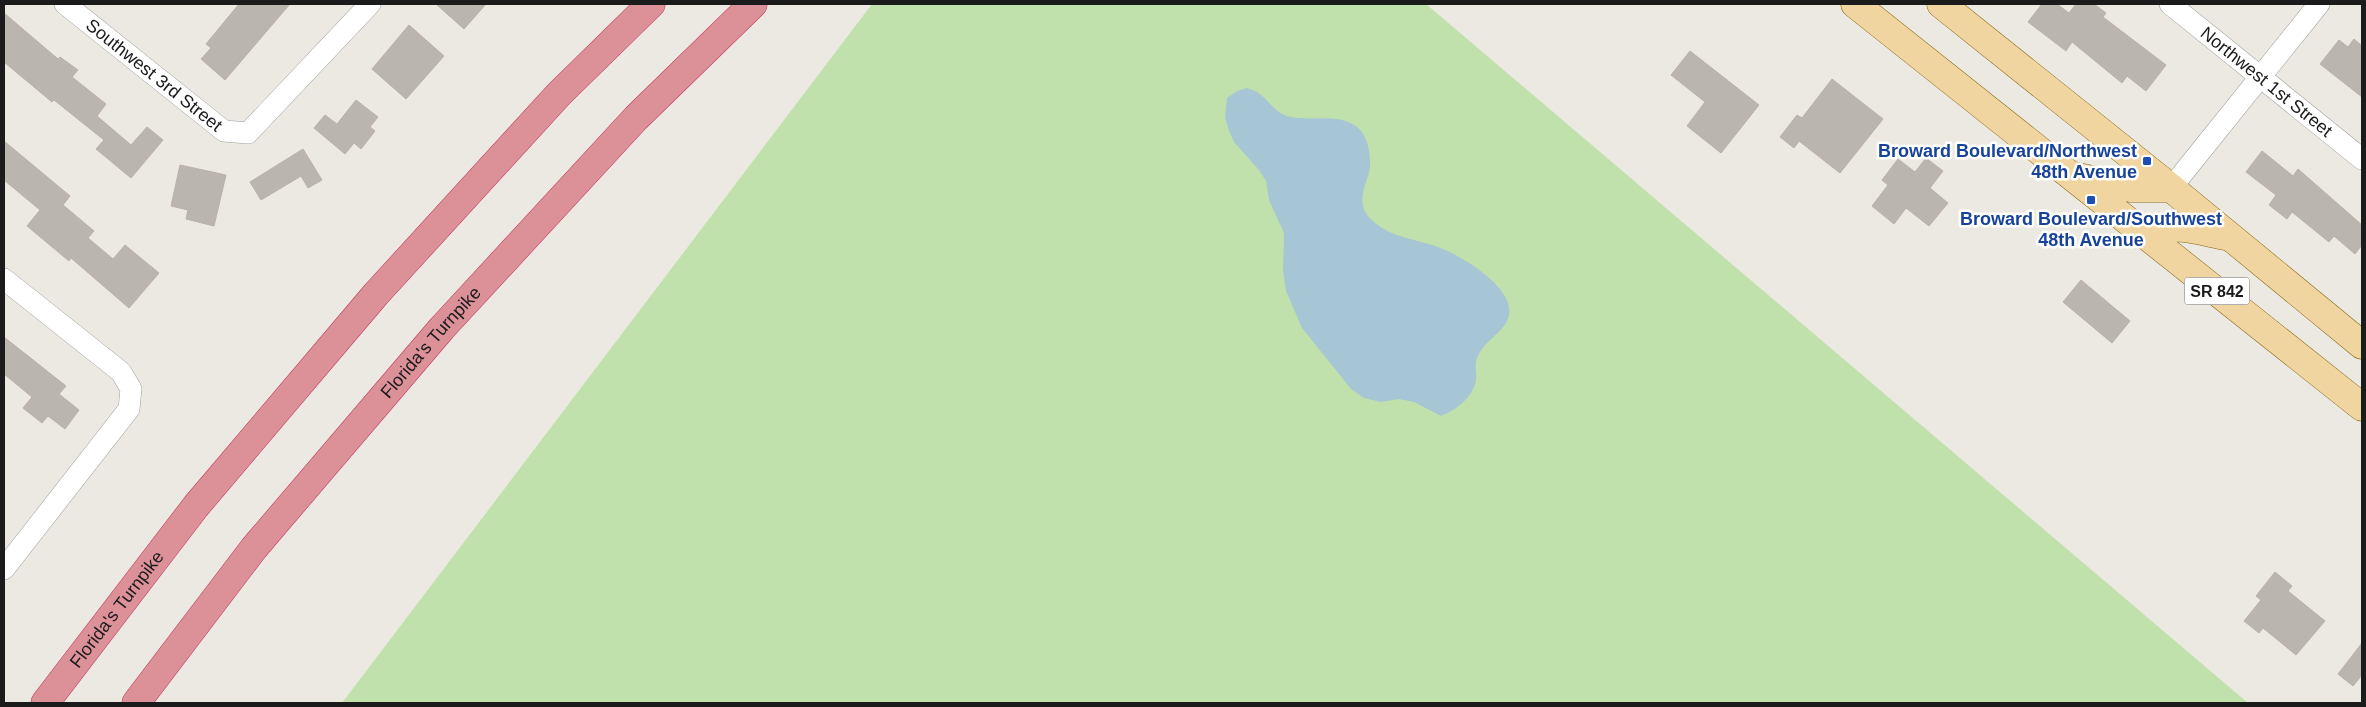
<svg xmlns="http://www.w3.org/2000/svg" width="2366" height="707" viewBox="0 0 2366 707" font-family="Helvetica,sans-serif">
	<rect width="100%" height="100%" fill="#ebe9e1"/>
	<path fill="#c1e1ac" d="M872,4H1426L2248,703H342Z"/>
	<path fill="#a6c6d5" d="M1247,88C1252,90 1257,91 1261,95C1271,103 1276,114 1291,117C1318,122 1359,108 1368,146C1370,154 1371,165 1369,173C1365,186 1357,203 1368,216C1388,239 1417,238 1443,249C1464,258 1519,290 1508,319C1502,333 1486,340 1479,354C1473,364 1477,369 1476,379C1474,397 1456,410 1441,416L1414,402L1399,399L1381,402L1364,398L1351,389L1302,328L1286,291L1283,271L1284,233L1269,200L1266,181L1259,170L1234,142L1229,131L1225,118L1227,98L1237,91Z"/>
	<path fill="#bbb5af" stroke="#bbb1a6" d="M239,4H290L225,80L201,59L211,48L206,44Z
		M436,4H486L464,29Z
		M2042,4H2057L2069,13L2076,4H2094L2106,13L2103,17L2166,65L2146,91L2127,76L2122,83L2072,42L2066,51L2028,22Z
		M4,13L58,59L60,57L78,70L72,77L106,104L97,116L131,145L147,127L163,140L131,178L96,149L104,140L54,100L52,102L4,62Z
		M409,25L444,56L406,99L372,69Z
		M2354,39L2362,46V97L2320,64L2339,40L2348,47Z
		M1690,51L1759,105L1721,153L1687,126L1705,102L1671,75Z
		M1832,79L1883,119L1840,173L1799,141L1794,148L1780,137L1797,115L1802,118Z
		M356,100L378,117L370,127L375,131L361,149L354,143L345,154L314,128L325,115L337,124Z
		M4,141L70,196L63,205L94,231L88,238L113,259L125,245L159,273L129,308L71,258L69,261L27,226L40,210L4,180Z
		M303,149L322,180L308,188L301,176L261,200L250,182Z
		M2262,151L2293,176L2298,169L2362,225V245L2355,254L2334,236L2329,242L2292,212L2287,219L2269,205L2276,195L2246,172Z
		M1926,158L1943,171L1930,188L1948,203L1929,226L1906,208L1894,224L1872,206L1888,185L1882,180L1898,159L1915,172Z
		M180,165L226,175L214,226L186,219L188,210L171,206Z
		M2081,280L2130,321L2112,343L2063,302Z
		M4,337L66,386L59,394L79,410L65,429L48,416L42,423L23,408L32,397L4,374Z
		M2275,572L2292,586L2288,591L2325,621L2296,655L2263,628L2259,633L2244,621L2261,600L2256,596Z
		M2362,643V675L2353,686L2338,674Z"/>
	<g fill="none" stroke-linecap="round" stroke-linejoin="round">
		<defs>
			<g id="street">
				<path id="s1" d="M65,4L224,131L248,133L370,4"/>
				<path id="s2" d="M2170,4L2362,159"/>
				<path d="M2171,188L2319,4"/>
				<path d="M4,279L121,372L131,389L129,409L4,569"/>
			</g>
			<path id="primary" d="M1855,4L2362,407
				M1941,4L2171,188L2362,345
				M2078,177L2131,188H2171
				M2140,230C2174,224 2192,228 2224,236"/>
			<g id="highway">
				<path id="s3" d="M45,703L196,506L376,294L559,94L651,4"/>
				<path id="s4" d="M136,703L254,548L442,328L636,118L753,4"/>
			</g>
		</defs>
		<use href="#street" stroke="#9f9f9f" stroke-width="22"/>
		<use href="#primary" stroke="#83660f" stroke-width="29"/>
		<use href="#highway" stroke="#c3355a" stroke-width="29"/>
		<use href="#street" stroke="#fff" stroke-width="21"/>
		<use href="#primary" stroke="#f1d5a1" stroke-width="28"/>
		<use href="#highway" stroke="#dc9098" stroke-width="28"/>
	</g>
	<g fill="#1a4fb4" stroke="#fff" stroke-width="2">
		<rect x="2142" y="156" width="10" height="10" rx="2.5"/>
		<rect x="2086" y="195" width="10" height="10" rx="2.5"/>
	</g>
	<g text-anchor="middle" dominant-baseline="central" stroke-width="5" stroke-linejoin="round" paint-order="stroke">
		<rect fill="#fff" stroke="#5f5f5f" stroke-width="1" x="2184.5" y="277.5" width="65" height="27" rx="4"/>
		<g font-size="16" font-weight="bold" fill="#1b1b1b">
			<text x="2217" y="291">SR 842</text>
		</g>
		<g font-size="18" fill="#1b1b1b" stroke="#fff">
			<text stroke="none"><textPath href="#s1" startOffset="114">Southwest 3rd Street</textPath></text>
			<text stroke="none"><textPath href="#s2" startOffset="124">Northwest 1st Street</textPath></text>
			<text stroke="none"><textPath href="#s4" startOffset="466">Florida's Turnpike</textPath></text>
			<text stroke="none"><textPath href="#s3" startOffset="118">Florida's Turnpike</textPath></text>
		</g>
		<g font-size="18" font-weight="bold" fill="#164399" stroke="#fff" text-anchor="end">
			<text x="2137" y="151">Broward Boulevard/Northwest<tspan x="2137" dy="21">48th Avenue</tspan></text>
			<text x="2091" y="219" text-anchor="middle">Broward Boulevard/Southwest<tspan x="2091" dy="21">48th Avenue</tspan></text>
		</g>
	</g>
	<rect width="2366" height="707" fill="none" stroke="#1b1b1b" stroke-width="10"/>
</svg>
